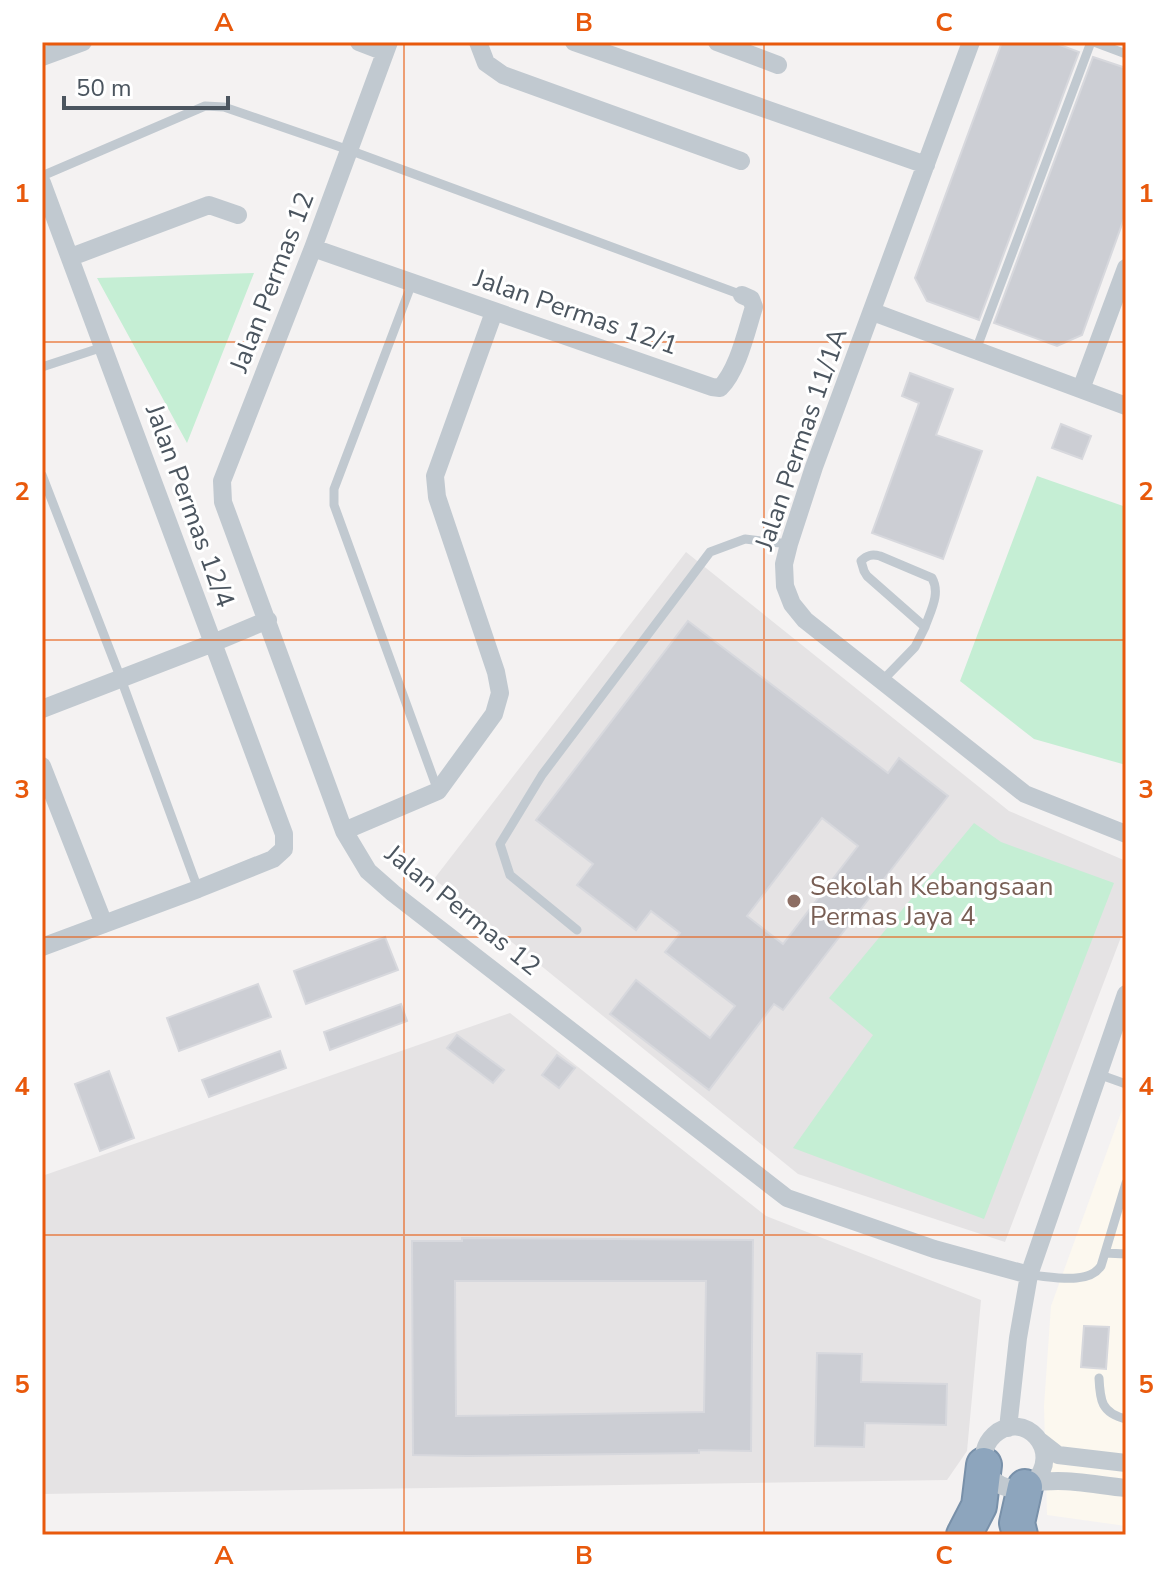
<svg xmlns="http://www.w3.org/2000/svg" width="1168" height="1577" viewBox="0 0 1168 1577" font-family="'Nunito Sans',sans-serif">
	<rect width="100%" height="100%" fill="#f4f2f2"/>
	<path fill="#fcf8ef" d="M1126,1099V1526L1047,1515L1044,1406L1051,1306Z"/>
	<path fill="#e5e3e4" d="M686,552L1009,811L1126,861V924L1005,1242L798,1174L434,879Z
		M510,1013L766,1216L981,1300L967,1451L947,1480L42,1494V1176Z"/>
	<path fill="#c5eed4" d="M254,273L187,443L97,278Z
		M1037,476L1126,507V765L1034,739L960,681Z
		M974,823L1001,842L1114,883L984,1219L793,1148L873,1035L829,998Z"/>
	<path fill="#ccced4" stroke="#d7d8dd" stroke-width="2" fill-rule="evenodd" d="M1002,42H1052L1079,52L979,320L927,301L915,278Z
		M1093,57L1126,68V213L1082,335L1057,346L994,323Z
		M910,373L953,389L936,435L982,451L943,559L872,533L919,403L902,396Z
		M1061,424L1091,436L1082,459L1052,448Z
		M688,621L888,773L899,758L948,796L783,1010L774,1004L709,1090L610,1014L636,980L710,1038L735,1006L665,952L680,933L651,911L636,930L577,885L593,864L536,820ZM822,818L858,846L783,944L747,916Z
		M385,937L398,970L306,1004L294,971Z
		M258,984L271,1017L179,1051L167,1018Z
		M401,1004L407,1021L330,1050L324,1032Z
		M457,1035L504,1070L493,1083L447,1048Z
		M280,1051L286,1068L209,1097L202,1080Z
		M557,1055L575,1068L559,1088L542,1075Z
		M109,1071L134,1138L100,1151L75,1084Z
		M462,1238L753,1240L751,1451L699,1450V1453L467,1456L413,1455L412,1241H462ZM455,1281H706L704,1412L456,1416Z
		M1084,1326L1109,1327L1106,1369L1081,1367Z
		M817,1353L862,1354L861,1382L947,1384L946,1425L865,1423L864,1447L815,1446Z"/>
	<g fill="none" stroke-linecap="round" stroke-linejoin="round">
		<defs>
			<path id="highway" d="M964,1535L979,1506L984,1465
				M1020,1535L1017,1523L1025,1487"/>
		</defs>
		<use href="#highway" stroke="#7890a9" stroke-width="38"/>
		<path stroke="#c1c9d0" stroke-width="9" d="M1094,42L1126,54
			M42,176L205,106L224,107L349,150L742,295
			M412,283L334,489V505L438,791
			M976,350L1091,42
			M42,367L103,347
			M42,475L121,679L198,889
			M882,681L915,647L925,627L867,576L864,571L861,561C867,555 872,554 880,556L932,578C941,594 930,612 925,627
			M577,930L510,875L500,844L542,775L710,552L745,539L789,544
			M1098,1074L1126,1084
			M1105,1253L1126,1254
			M1029,1275C1050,1276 1088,1286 1101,1266L1126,1183
			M1099,1378C1100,1400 1101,1413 1126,1419"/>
		<path stroke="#c1c9d0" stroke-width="18" d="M359,42L385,52
			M389,42L313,248L222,481L223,502L344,831L368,871L393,893L787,1198L934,1249L1029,1275
			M478,42L486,63L503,75L741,161
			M574,42L926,165
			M717,42L778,65
			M971,42L814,467L789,544L784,564L785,586L792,604L805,620L1025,794L1126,834
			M42,57L83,42
			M42,183L284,834V849L273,859L198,889L42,947
			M313,248L712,387L720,388C738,370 746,332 754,307L751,299L742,295
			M71,257L209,205L238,215
			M873,312L1126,406
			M1081,389L1126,268
			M42,709L213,643L268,620
			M42,766L104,924
			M344,831L438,791L494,714L500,693L496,672L437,497L435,476L494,312
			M1008,1428L1018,1338L1029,1275L1126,994
			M1040,1441L1058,1455L1126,1463
			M1033,1483C1065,1451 1023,1408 994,1435C975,1453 985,1483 1009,1488C1019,1490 1024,1485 1033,1483C1040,1481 1051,1481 1058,1481C1080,1481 1104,1486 1126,1488"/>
		<use href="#highway" stroke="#8da5bd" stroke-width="34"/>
	</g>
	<path fill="none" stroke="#e8590c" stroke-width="2" stroke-opacity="0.55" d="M404,42V1535M764,42V1535M42,342H1126M42,640H1126M42,937H1126M42,1235H1126"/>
	<circle fill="#8d6e63" stroke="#fff" stroke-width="3" cx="794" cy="901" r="8"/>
	<g text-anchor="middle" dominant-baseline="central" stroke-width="6" stroke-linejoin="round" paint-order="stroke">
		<g font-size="26" fill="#4b555f" stroke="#fff">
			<text transform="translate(272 282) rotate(-69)">Jalan Permas 12</text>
			<text transform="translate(576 312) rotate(19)">Jalan Permas 12/1</text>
			<text transform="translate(801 439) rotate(-71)">Jalan Permas 11/1A</text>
			<text transform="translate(190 506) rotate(70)">Jalan Permas 12/4</text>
			<text transform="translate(463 910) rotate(39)">Jalan Permas 12</text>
		</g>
		<g font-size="26" fill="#785e54" stroke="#fff" text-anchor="start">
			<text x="810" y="886">Sekolah Kebangsaan<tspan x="810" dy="30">Permas Jaya 4</tspan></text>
		</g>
	</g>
	<rect width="1168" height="1577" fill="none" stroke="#ffffff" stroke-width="88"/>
	<path d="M64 96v12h164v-12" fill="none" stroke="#4b555f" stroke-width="4"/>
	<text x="76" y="96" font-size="24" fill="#4b555f" stroke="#ffffff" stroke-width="6" paint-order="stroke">50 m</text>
	<rect x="44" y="44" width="1080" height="1489" fill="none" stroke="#e8590c" stroke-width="3"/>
	<g font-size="26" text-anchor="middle" font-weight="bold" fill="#e8590c">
		<text x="224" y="31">A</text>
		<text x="584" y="31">B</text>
		<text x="944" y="31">C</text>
		<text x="22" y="202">1</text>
		<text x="1146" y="202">1</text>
		<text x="22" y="500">2</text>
		<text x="1146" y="500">2</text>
		<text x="22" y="798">3</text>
		<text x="1146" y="798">3</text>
		<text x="22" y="1095">4</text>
		<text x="1146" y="1095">4</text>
		<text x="22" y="1393">5</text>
		<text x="1146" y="1393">5</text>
		<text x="224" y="1564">A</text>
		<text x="584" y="1564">B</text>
		<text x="944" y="1564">C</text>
	</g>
</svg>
